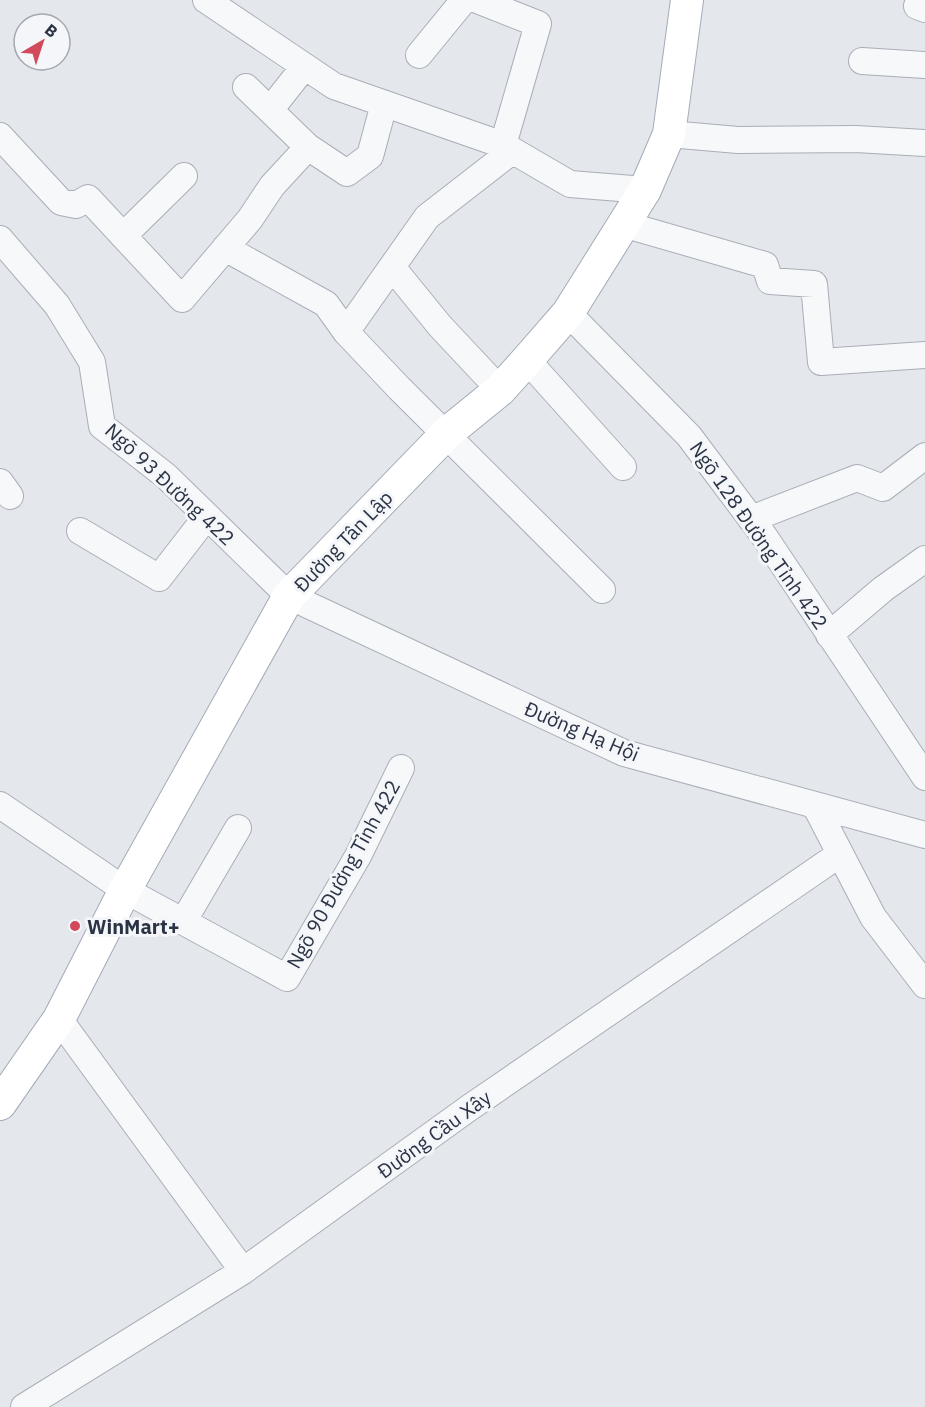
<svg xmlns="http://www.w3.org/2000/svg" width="925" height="1407" viewBox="0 0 925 1407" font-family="'IBM Plex Sans',sans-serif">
	<rect width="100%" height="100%" fill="#e4e7ec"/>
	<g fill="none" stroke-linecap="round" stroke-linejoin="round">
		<defs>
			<path id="minor" d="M206,0L334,86L503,145L570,184L645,190
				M477,0L538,24L503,145
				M917,6L925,9
				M419,55L464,0
				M862,61L925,65
				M246,87L308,147
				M270,110L304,67
				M669,134L738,140L856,139L925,143
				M0,136L61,202L76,205L88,198L182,299L250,219L272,186L308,147L347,173L370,156L384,104
				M623,224L765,265L770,281L814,284L821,362L925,355
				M123,236L184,176
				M0,239L57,305L92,362L102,426L166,476L289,596L624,753L925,835
				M225,248L326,304L346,332L399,388L602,590
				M392,267L440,326L500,390
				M568,313L689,436L764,536L925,777
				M346,332L427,217L512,151
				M527,360L623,467
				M0,482L10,496
				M751,519L857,478L883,488L925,456
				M80,531L159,578L207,516
				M829,635L883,589L925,559
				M0,805L125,890L287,978L358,856L401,768
				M816,807L873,917L925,985
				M183,922L238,828
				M59,1019L243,1271
				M24,1407L243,1271L469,1108L840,854"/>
			<path id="major" d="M0,1104L59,1019L125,890L289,596L447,433L500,390L527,360L568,313L645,190L669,134L687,0"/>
		</defs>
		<use href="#minor" stroke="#a9aeb7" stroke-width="28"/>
		<use href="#major" stroke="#a3abb8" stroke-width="34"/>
		<use href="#minor" stroke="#f7f8fa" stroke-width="26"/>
		<use href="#major" stroke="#fff" stroke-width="32"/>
	</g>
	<circle fill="#d1495b" stroke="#f4f6f9" stroke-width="2" cx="75" cy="926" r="6"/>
	<g text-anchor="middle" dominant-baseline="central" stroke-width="6" stroke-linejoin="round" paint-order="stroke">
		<g font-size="20" fill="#2b3445" stroke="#f4f6f9">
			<text transform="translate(170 484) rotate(43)">Ngõ 93 Đường 422</text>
			<text transform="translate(759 535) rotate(55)">Ngõ 128 Đường Tỉnh 422</text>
			<text transform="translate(343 541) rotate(-46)">Đường Tân Lập</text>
			<text transform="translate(582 731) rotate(23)">Đường Hạ Hội</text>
			<text transform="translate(343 874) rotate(-61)">Ngõ 90 Đường Tỉnh 422</text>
			<text transform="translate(434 1134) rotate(-36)">Đường Cầu Xây</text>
		</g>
		<g font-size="20" font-weight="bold" fill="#2b3445" stroke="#f4f6f9" text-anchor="start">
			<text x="87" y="926">WinMart+</text>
		</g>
	</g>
	<g transform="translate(42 42) rotate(39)"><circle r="28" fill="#f4f6f9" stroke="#a4a8b1" stroke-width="1.5"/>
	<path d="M0-4.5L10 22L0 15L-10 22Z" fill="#d1495b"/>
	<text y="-9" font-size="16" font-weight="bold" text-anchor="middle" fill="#2b3445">B</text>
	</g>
</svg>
